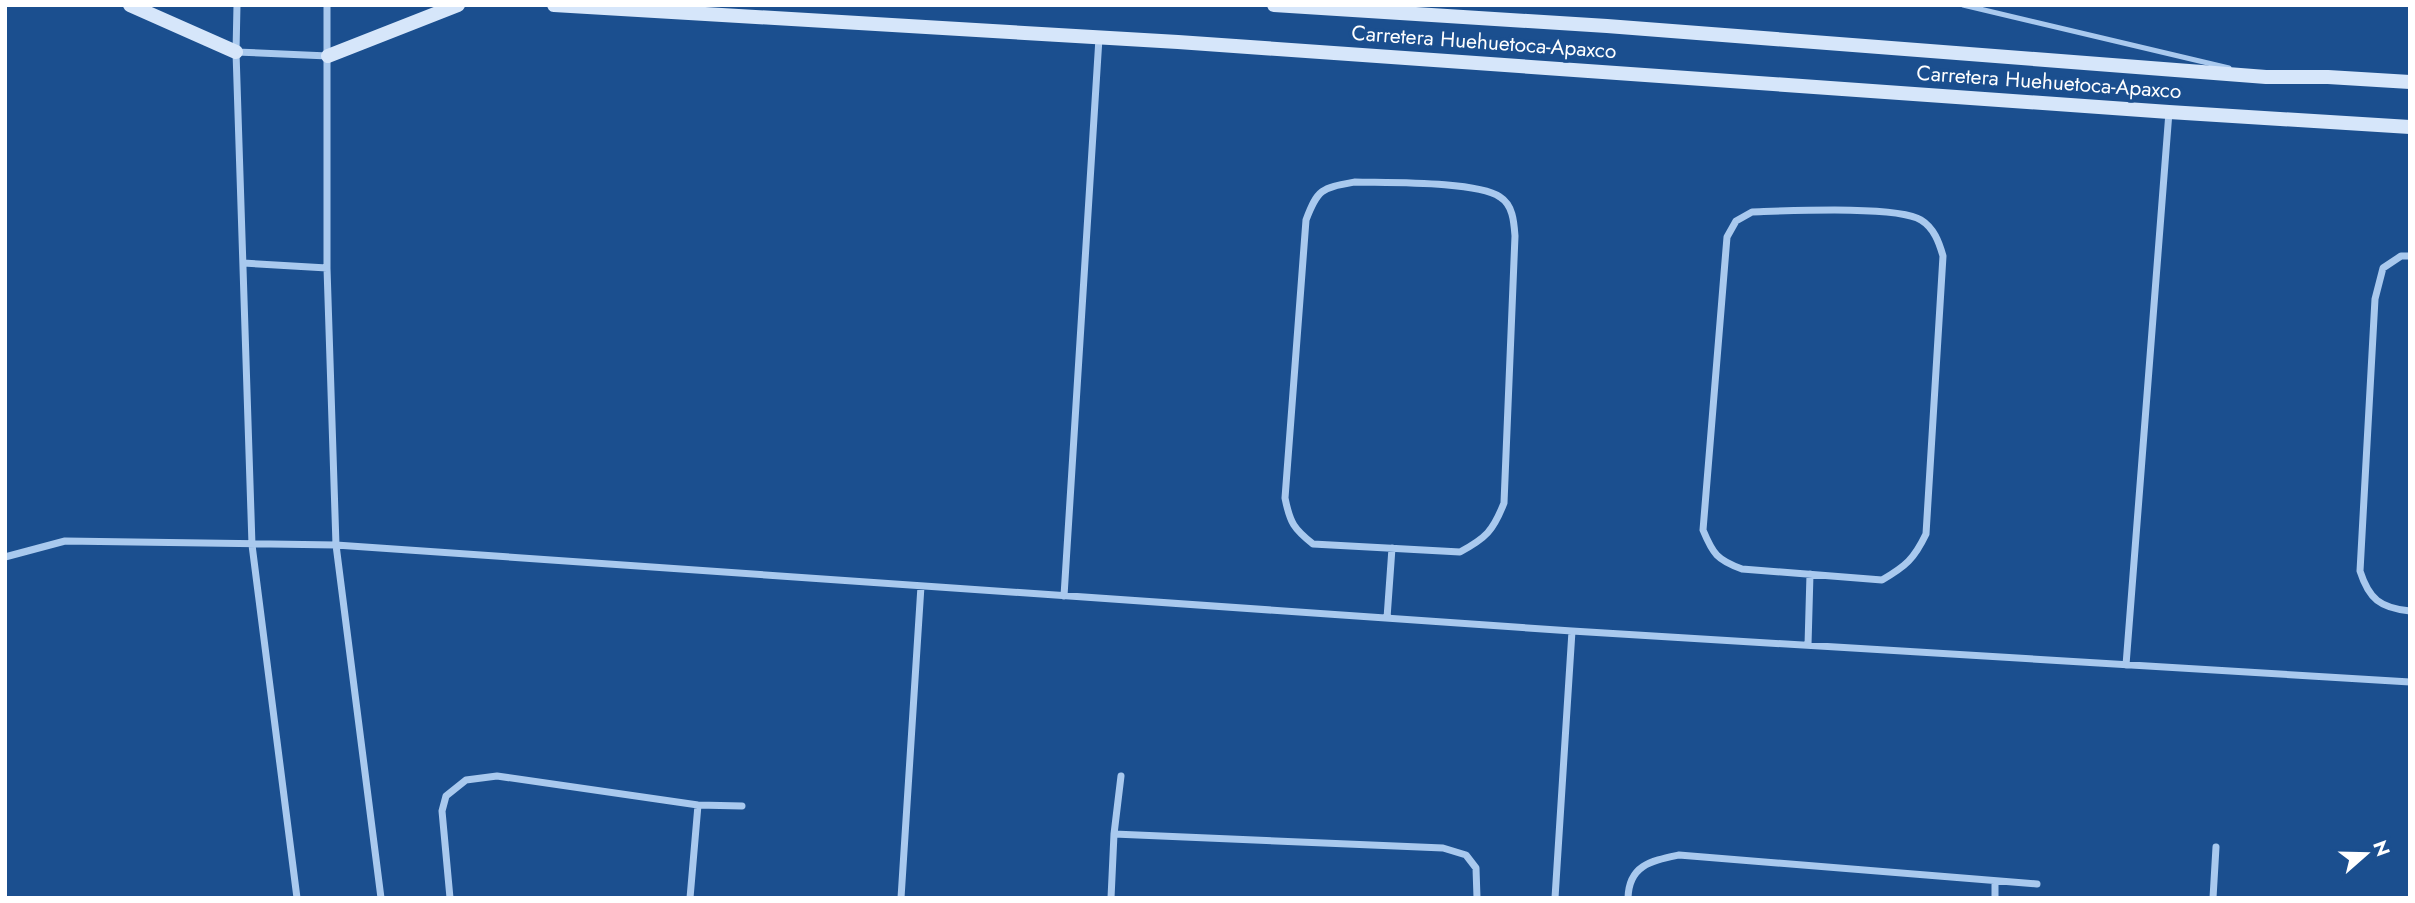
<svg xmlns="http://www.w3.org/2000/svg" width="2415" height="903" viewBox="0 0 2415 903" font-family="Jost,sans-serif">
	<rect width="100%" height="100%" fill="#1b4f8f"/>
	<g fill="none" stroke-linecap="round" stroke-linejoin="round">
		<path stroke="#a9c9ee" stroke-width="5" d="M1963,5L2229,68"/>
		<path stroke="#a9c9ee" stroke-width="7" d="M237,5L236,52L252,545L297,898
			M327,5V268L336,545L381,898
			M236,52L328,56
			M1355,182C1387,183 1476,181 1500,197C1513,205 1514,222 1515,236L1504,503C1493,531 1486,538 1460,552L1313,544C1294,529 1290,523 1285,498L1306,220C1318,188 1322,188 1355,182Z
			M1752,212C1784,211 1898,205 1921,220C1934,228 1939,242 1943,256L1926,534C1914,559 1906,566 1882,580L1742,569C1717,560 1713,554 1703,530L1727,237L1736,221Z
			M2410,256H2401L2383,268L2375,299L2360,571C2369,599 2380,608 2410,611
			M243,263L327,268
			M5,557L65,541L336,545L1572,631L2410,682
			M1064,596L1099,38
			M1387,618L1392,548
			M1808,645L1810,574
			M2126,665L2169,112
			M1114,834L1121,776
			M450,898L442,811L446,796L466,780L497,776L698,805L742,806
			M690,898L698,805
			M901,898L921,586
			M1111,898L1114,834L1443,848L1466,855L1476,868L1477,898
			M1555,898L1572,631
			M1628,898C1629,865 1651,861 1679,855L2037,884
			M1995,898V881
			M2213,898L2216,847"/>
		<path stroke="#d6e6fa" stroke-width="14" d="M130,5L236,52
			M554,5L1178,42L2169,112L2410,127
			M1274,5L1607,26L2266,77H2328L2410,82
			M328,56L458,5"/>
	</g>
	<g text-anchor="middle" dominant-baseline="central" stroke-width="7" stroke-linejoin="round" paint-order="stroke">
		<g font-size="21" fill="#fff" stroke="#1b4f8f">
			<text transform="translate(1484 42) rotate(4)">Carretera Huehuetoca-Apaxco</text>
			<text transform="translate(2049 82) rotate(4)">Carretera Huehuetoca-Apaxco</text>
		</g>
	</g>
	<rect width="2415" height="903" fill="none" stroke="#ffffff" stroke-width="14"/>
	<g transform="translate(2366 854) rotate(70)" stroke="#1b4f8f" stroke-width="5" paint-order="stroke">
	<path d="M0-5L12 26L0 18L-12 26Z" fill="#ffffff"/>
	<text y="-10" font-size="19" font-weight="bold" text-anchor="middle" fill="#ffffff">N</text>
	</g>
</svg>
